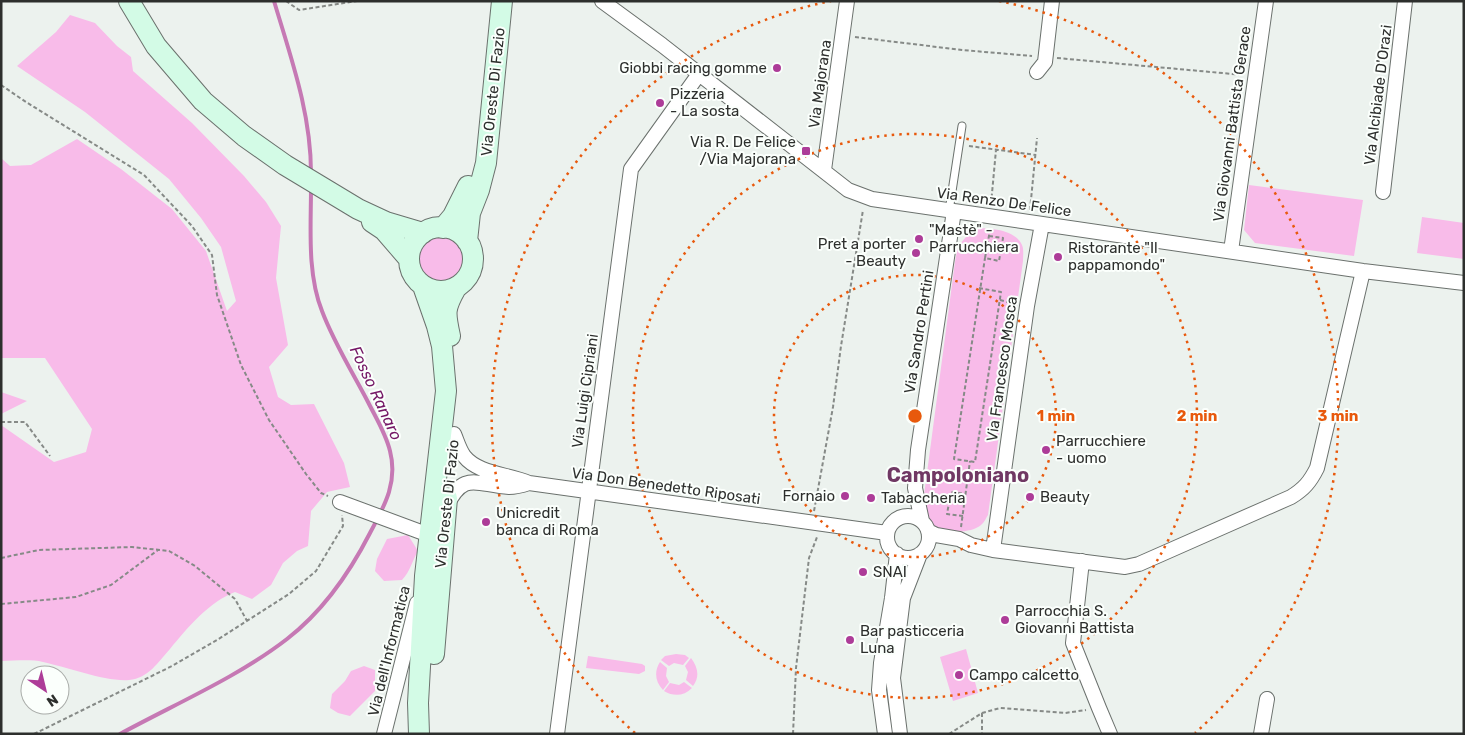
<svg xmlns="http://www.w3.org/2000/svg" width="1465" height="735" viewBox="0 0 1465 735" font-family="Rubik,sans-serif">
	<rect width="100%" height="100%" fill="#ecf2ee"/>
	<path fill="#f8bbe9" d="M70,15L95,23L117,46L131,57L133,71L192,123L244,176L266,202L281,226L276,278L288,345L269,367L278,397L291,405L314,404L344,463L350,487L327,492L311,511L308,546L297,551L283,563L271,585L252,599L235,592C209,602 188,627 170,649C158,662 149,678 129,680C106,682 67,667 43,662C30,659 15,661 1,661V425L54,462L86,452L92,429L45,358H1V158L10,166L31,165L77,139L121,169L172,209L206,251L227,311L236,301L221,247L201,218L169,179L85,112L17,66L56,32Z
		M1249,185L1363,200L1354,256L1255,243L1244,230Z
		M1422,217L1464,223V259L1417,253Z
		M974,228C989,228 1015,229 1022,245C1024,249 1023,256 1023,261L988,515C986,518 984,523 981,525C970,535 934,534 926,519C924,515 924,508 923,503L955,262L958,246Z
		M415 259a25 25 0 1 1 50 0a25 25 0 1 1-50 0Z
		M1,392L27,401L1,414Z
		M408,535L418,551C412,561 410,572 402,580L384,581L375,571L377,559L387,539Z
		M966,649L978,693L953,701L940,657Z
		M676,654L685,655L689,658L683,665L674,663L669,666L661,660L665,656Z
		M588,656L642,664L645,666V671L639,674L586,668Z
		M691,658C698,667 700,677 693,686L686,680L688,672L685,666Z
		M660,662L667,668L666,676L669,682L663,690C655,682 654,671 660,662Z
		M364,666L375,670V691L350,716L338,713L330,708L332,694L345,681L351,671Z
		M684,682L692,688C684,696 674,697 664,691L670,683L679,685Z"/>
	<g fill="none" stroke-linecap="round" stroke-linejoin="round">
		<path stroke="#c679b4" stroke-width="4" d="M274,1C291,58 311,113 311,173
			M120,734C175,704 238,677 287,639C322,612 350,572 370,533C385,505 398,482 390,451C386,434 376,418 368,402C353,373 334,343 322,311C307,273 311,228 311,188"/>
		<defs>
			<path id="lane" d="M949,211L962,126"/>
			<path id="street" d="M602,1L662,45L848,190L872,199L1363,271L1464,283
				M1037,72L1045,62L1052,1
				M824,170L847,1
				M1383,192L1405,1
				M1231,251L1266,1
				M454,434C457,441 459,449 464,456C478,474 508,474 529,483L887,533
				M340,502L429,535
				M446,507C464,470 476,485 509,487C515,487 523,485 529,483
				M887 537a21 21 0 1 1 42 0a21 21 0 1 1-42 0Z
				M922,521L915,488L918,450L954,211
				M928,531L936,535L959,539L971,545L993,550L1125,567L1139,564L1291,497C1304,489 1310,482 1317,468L1363,271
				M993,550L1027,306L1042,224
				M1082,561L1073,643L1099,708L1110,734
				M384,734L417,603
				M557,734L631,169L699,74
				M885,734L879,690L881,663L892,598L897,554
				M900,734L893,678L903,598L920,554
				M1261,734L1267,699"/>
			<path id="secondary" d="M129,1L156,46L203,101L244,136L285,165L358,209L386,222L423,233
				M372,222L384,230L409,259
				M409 259a32 32 0 1 1 64 0a32 32 0 1 1-64 0Z
				M443,228L453,216L468,186
				M467,241L470,213L479,190L486,163L502,1
				M450,336C445,313 444,309 456,288
				M434,654L447,498
				M419,734L418,703L425,576L446,391L442,346L437,326L423,286"/>
		</defs>
		<use href="#lane" stroke="#6b716d" stroke-width="9"/>
		<use href="#street" stroke="#6b716d" stroke-width="16"/>
		<use href="#secondary" stroke="#6b716d" stroke-width="22"/>
		<path stroke="#868a87" stroke-width="2" stroke-dasharray="4 2.5" stroke-linecap="butt" d="M286,1L299,10L357,1
			M855,37L962,50L1032,56
			M1057,58L1244,75
			M1,85L26,102L144,175L192,226L212,255L217,295L241,365L269,420L306,474L321,493L328,496
			M969,146L1036,155
			M991,204L996,150
			M1030,210L1037,138
			M989,236L1003,238L999,261L985,258L990,230
			M979,288L1001,292L975,462L954,459L985,258
			M1000,300L1015,304
			M1,422H25L50,456
			M814,511L833,407L841,346L863,210
			M963,516L947,514L951,492L965,494
			M961,527L970,461
			M1,558L39,550L132,547L169,551L195,566L235,599L247,621
			M1,604L76,597L111,585L158,550
			M982,713L1000,708L1065,713L1086,710
			M34,734L172,666L217,640L289,594L316,571L343,526L342,515
			M793,734L796,668L809,558L817,537
			M949,734L982,713V734"/>
		<use href="#lane" stroke="#fff" stroke-width="7"/>
		<use href="#street" stroke="#fff" stroke-width="14"/>
		<use href="#secondary" stroke="#d3fbe6" stroke-width="20"/>
	</g>
	<g fill="none" stroke="#e8590c" stroke-width="2.5" stroke-dasharray="2.5 5">
		<circle cx="915" cy="416" r="141"/>
		<circle cx="915" cy="416" r="282"/>
		<path d="M635 733A423 423 0 0 1 831 1M999 1A423 423 0 0 1 1195 733"/>
	</g>
	<g fill="#ad3c98" stroke="#fbfffc" stroke-width="2">
		<circle cx="777" cy="68" r="5"/>
		<circle cx="660" cy="103" r="5"/>
		<rect x="801" y="146" width="10" height="10" rx="2.5"/>
		<circle cx="919" cy="239" r="5"/>
		<circle cx="916" cy="253" r="5"/>
		<circle cx="1058" cy="257" r="5"/>
		<circle cx="1046" cy="450" r="5"/>
		<circle cx="845" cy="496" r="5"/>
		<circle cx="1030" cy="497" r="5"/>
		<circle cx="871" cy="498" r="5"/>
		<circle cx="486" cy="522" r="5"/>
		<circle cx="863" cy="572" r="5"/>
		<circle cx="1005" cy="620" r="5"/>
		<circle cx="850" cy="640" r="5"/>
		<circle cx="959" cy="675" r="5"/>
	</g>
	<g text-anchor="middle" dominant-baseline="central" stroke-width="4" stroke-linejoin="round" paint-order="stroke">
		<g font-size="15" fill="#2d2f2d" stroke="#fbfffc" text-anchor="start">
			<text x="767" y="68" text-anchor="end">Giobbi racing gomme</text>
			<text x="670" y="94">Pizzeria<tspan x="670" dy="17">- La sosta</tspan></text>
			<text x="796" y="142" text-anchor="end">Via R. De Felice<tspan x="796" dy="17">/Via Majorana</tspan></text>
			<text x="929" y="230">"Mastè" -<tspan x="929" dy="17">Parrucchiera</tspan></text>
			<text x="906" y="244" text-anchor="end">Pret a porter<tspan x="906" dy="17">- Beauty</tspan></text>
			<text x="1068" y="248">Ristorante "Il<tspan x="1068" dy="17">pappamondo"</tspan></text>
			<text x="1056" y="441">Parrucchiere<tspan x="1056" dy="17">- uomo</tspan></text>
			<text x="835" y="496" text-anchor="end">Fornaio</text>
			<text x="1040" y="497">Beauty</text>
			<text x="881" y="498">Tabaccheria</text>
			<text x="496" y="513">Unicredit<tspan x="496" dy="17">banca di Roma</tspan></text>
			<text x="873" y="572">SNAI</text>
			<text x="1015" y="611">Parrocchia S.<tspan x="1015" dy="17">Giovanni Battista</tspan></text>
			<text x="860" y="631">Bar pasticceria<tspan x="860" dy="17">Luna</tspan></text>
			<text x="969" y="675">Campo calcetto</text>
		</g>
		<g font-size="15" fill="#2d2f2d" stroke="#fbfffc">
			<text transform="translate(820 84) rotate(-82)">Via Majorana</text>
			<text transform="translate(493 92) rotate(-84)">Via Oreste Di Fazio</text>
			<text transform="translate(1378 95) rotate(-83)">Via Alcibiade D'Orazi</text>
			<text transform="translate(1232 124) rotate(-82)">Via Giovanni Battista Gerace</text>
			<text transform="translate(1004 202) rotate(8)">Via Renzo De Felice</text>
			<text transform="translate(919 332) rotate(-81)">Via Sandro Pertini</text>
			<text transform="translate(1002 369) rotate(-82)">Via Francesco Mosca</text>
			<text transform="translate(585 391) rotate(-82)">Via Luigi Cipriani</text>
			<text transform="translate(666 486) rotate(8)">Via Don Benedetto Riposati</text>
			<text transform="translate(447 504) rotate(-84)">Via Oreste Di Fazio</text>
			<text transform="translate(389 651) rotate(-76)">Via dell'Informatica</text>
		</g>
		<g font-size="16" font-style="italic" fill="#741765" stroke="#fbfffc">
			<text transform="translate(376 393) rotate(65)">Fosso Ranaro</text>
		</g>
		<g font-size="20" font-weight="bold" fill="#703864" stroke="#fbfffc">
			<text x="958" y="475">Campoloniano</text>
		</g>
	</g>
	<circle cx="915" cy="416" r="8" fill="#e8590c" stroke="#fbfffc" stroke-width="2.5"/>
	<g font-size="15" text-anchor="middle" font-weight="bold" fill="#e8590c" stroke="#fbfffc" stroke-width="4" stroke-linejoin="round" paint-order="stroke">
		<text x="1056" y="421">1 min</text>
		<text x="1197" y="421">2 min</text>
		<text x="1338" y="421">3 min</text>
	</g>
	<rect width="1465" height="735" fill="none" stroke="#2d2f2d" stroke-width="5"/>
	<g transform="translate(45 690) rotate(145)"><circle r="24" fill="#fbfffc" stroke="#a9aca9"/>
	<path d="M0-4L9 19L0 12L-9 19Z" fill="#ad3c98"/>
	<text y="-8" font-size="14" font-weight="bold" text-anchor="middle" fill="#2d2f2d">N</text>
	</g>
</svg>
